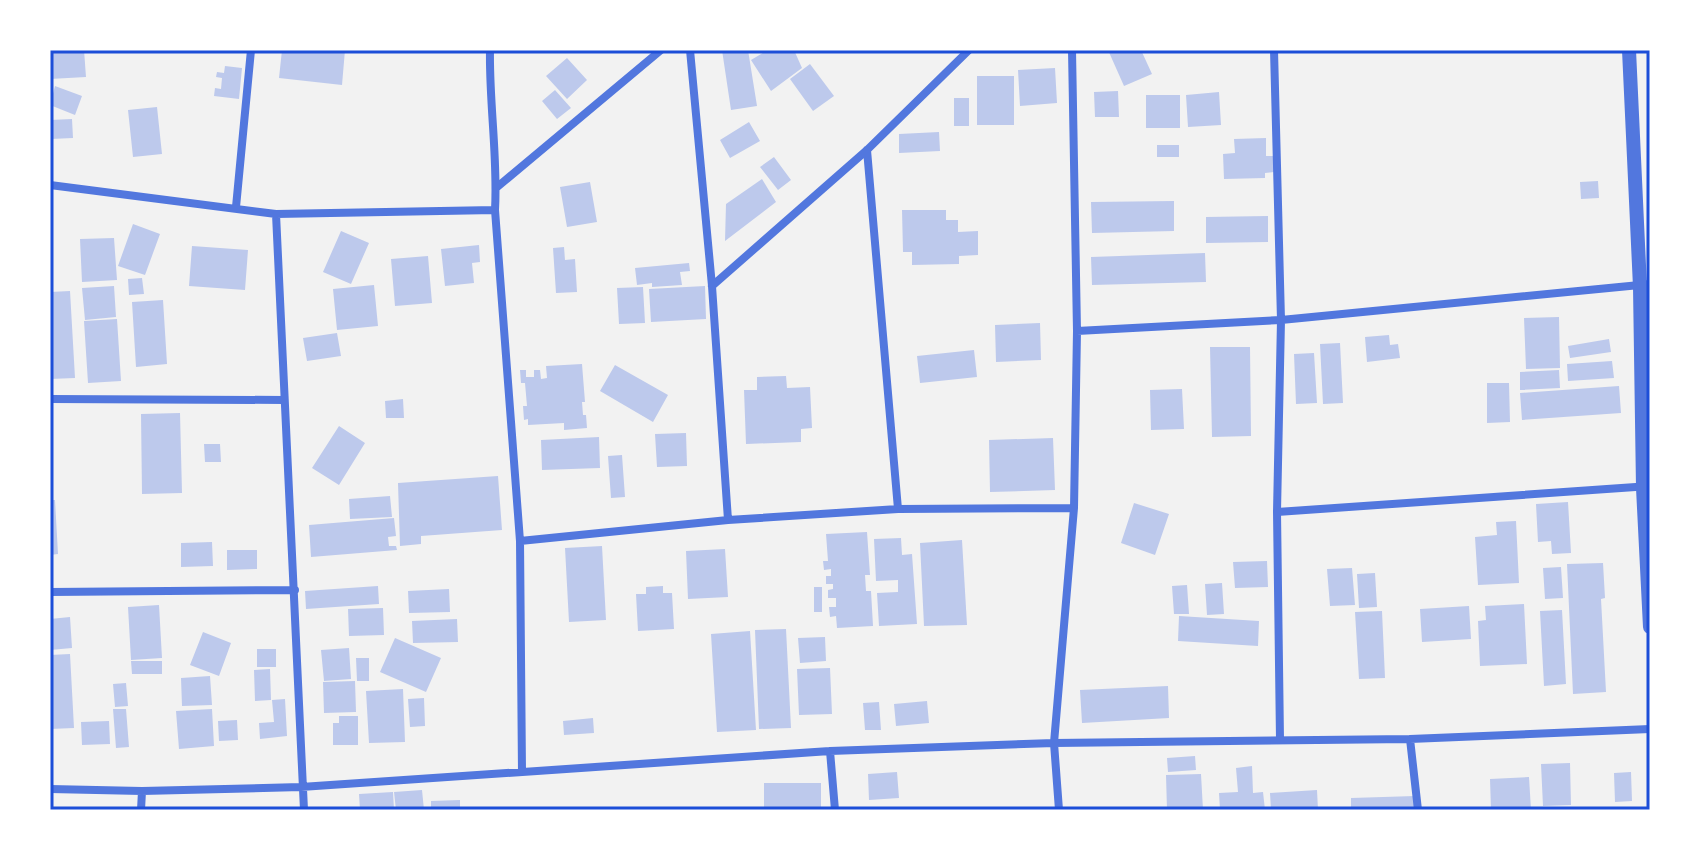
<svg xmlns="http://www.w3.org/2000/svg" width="1700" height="860" viewBox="0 0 1700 860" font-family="Signika,sans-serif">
	<rect width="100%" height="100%" fill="#f2f2f2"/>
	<path fill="#bdc9ec" d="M84,50L86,77L50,79V51Z
		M282,50H345L342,85L279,78Z
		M722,50H748L757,106L731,110Z
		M768,50H794L802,68L771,91L751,60Z
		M1108,50H1141L1152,74L1124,86Z
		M567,58L587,80L567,99L546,76Z
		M810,64L834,96L813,111L790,79Z
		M225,66L242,68L239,99L214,96L215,88L221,89L222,78L216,77L217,72L224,73Z
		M1055,68L1057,103L1020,106L1018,70Z
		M977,76H1014V125H977Z
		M55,86L82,96L75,115L50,105Z
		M555,90L571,108L557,119L542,101Z
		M1118,91L1119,117H1095L1094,92Z
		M1219,92L1221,125L1188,127L1186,95Z
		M1146,95H1180V128H1146Z
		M954,98H969V126H954Z
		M157,107L162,154L133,157L128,110Z
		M72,119L73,138L51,139L50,120Z
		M749,122L760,141L730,158L720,140Z
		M939,132L940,151L899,153V134Z
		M1266,138V156H1273L1274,172L1265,173V178L1224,179L1223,154L1235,153L1234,139Z
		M1157,145H1179V157H1157Z
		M774,157L791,180L778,190L760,167Z
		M762,179L776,202L725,241L726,204Z
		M1598,181L1599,198L1581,199L1580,182Z
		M590,182L597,222L567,227L560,187Z
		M1174,201V231L1092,233L1091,202Z
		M902,210H946V220H958V232L978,231V255L959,256V264L912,265V252H903Z
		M1268,216V242L1206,243V217Z
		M133,224L160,234L145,275L118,266Z
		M341,231L369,243L351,284L323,272Z
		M114,238L117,280L82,282L80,239Z
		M479,245L480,262L472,263L474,283L445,286L441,249Z
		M192,246L248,250L245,290L189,286Z
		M564,247L565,260L575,259L577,292L556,293L553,248Z
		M1205,253L1206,282L1092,285L1091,257Z
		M428,256L432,303L395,306L391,259Z
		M689,263L690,271L680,272L682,285L652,287V283L637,285L635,268Z
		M142,278L144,294L129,295L128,279Z
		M374,285L378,326L337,330L333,289Z
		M114,286L116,317L85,320L82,288Z
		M705,286L706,319L651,322L649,289Z
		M643,287L645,323L619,324L617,288Z
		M70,291L75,378L50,379V292Z
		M163,300L167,364L136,367L132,302Z
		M1559,317L1560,368L1526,369L1524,318Z
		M117,319L121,381L88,383L84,321Z
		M1040,323L1041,360L996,362L995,325Z
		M337,333L341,356L307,361L303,338Z
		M1389,335L1390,345L1398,344L1400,358L1367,362L1365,337Z
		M1609,339L1611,352L1570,358L1568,346Z
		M1340,343L1343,403L1323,404L1320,344Z
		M1210,347H1250L1251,436L1212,437Z
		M974,350L977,377L920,383L917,356Z
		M1314,353L1317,403L1296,404L1294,354Z
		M1612,361L1614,378L1568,381L1567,364Z
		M582,364L585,402H582L583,415H586L587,428L564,430V423L528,425V419L524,420L523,406H527L525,383H521L520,370H526V377H534V370H540L541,379L547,378L546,366Z
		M615,365L668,395L653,422L600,391Z
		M1559,370L1560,388L1520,390V372Z
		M786,376L787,388L810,387L812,428L801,429V442L746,444L744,390H757V377Z
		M1487,383H1509L1510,422L1487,423Z
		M1619,386L1621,413L1522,420L1520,393Z
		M1182,389L1184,429L1151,430L1150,390Z
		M403,399L404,418H386L385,401Z
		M180,413L182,493L142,494L141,414Z
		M339,426L365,443L339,485L312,468Z
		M686,433L687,466L657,467L655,434Z
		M599,437L600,468L542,470L541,440Z
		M1053,438L1055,490L990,492L989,440Z
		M204,444H220L221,462H205Z
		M622,455L625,497L611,498L608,456Z
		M498,476L502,530L421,536V544L400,546L398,483Z
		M390,496L392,517L350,519L349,499Z
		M50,500H55L58,554L50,555Z
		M1568,502L1571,553L1552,554L1551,541L1538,542L1536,504Z
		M1134,503L1169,514L1155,555L1121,543Z
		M394,518L396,536L388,537L389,546H396L397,550L311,557L309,525Z
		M1516,521L1519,583L1478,585L1475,537L1497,535L1496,522Z
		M867,532L870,575H865L866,591H871L873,626L837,628L836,616L830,617L829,607H836V598H828V590L833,589V584H826V576H831V569L824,570L823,561H828L826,534Z
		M901,538L902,555L912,554L917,624L879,626L877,593L898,592V580L876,581L874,539Z
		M962,540L967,625L924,626L920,543Z
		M212,542L213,566L181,567V543Z
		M602,546L606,620L569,622L565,548Z
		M725,549L728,597L688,599L686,551Z
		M227,550H257V569L227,570Z
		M1267,561L1268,587L1235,588L1233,562Z
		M1603,563L1605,598L1601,599L1606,692L1573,694L1567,564Z
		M1561,567L1563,598L1545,599L1543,568Z
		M1352,568L1355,605L1330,606L1327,569Z
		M1375,573L1377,607L1359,608L1357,574Z
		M1222,583L1224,614L1207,615L1205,584Z
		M1187,585L1189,614H1174L1172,586Z
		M378,586L379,604L306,609L305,591Z
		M663,586V593H672L674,629L638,631L636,594H646V587Z
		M814,587H822V612H814Z
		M449,589L450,612L409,613L408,591Z
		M1524,604L1527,664L1480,666L1478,621L1486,620L1485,606Z
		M159,605L162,658L131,660L128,607Z
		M1469,606L1471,639L1422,642L1420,609Z
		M383,608L384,635L349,636L348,609Z
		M1562,610L1566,684L1544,686L1540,611Z
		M1382,611L1385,678L1359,679L1355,612Z
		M1179,616L1259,621L1258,646L1178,641Z
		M70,617L72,648L50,650V619Z
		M457,619L458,642L413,643L412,621Z
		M786,629L791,728L759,729L755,630Z
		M750,631L756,730L717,732L711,634Z
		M203,632L231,643L219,676L190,665Z
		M825,637L826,661L800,663L798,638Z
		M395,638L441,658L426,692L380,672Z
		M349,648L351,679L324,681L321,650Z
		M257,649H276V667H257Z
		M70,654L74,728L50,729V655Z
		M356,658H369V681H357Z
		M131,661H162V674H132Z
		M830,668L832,714L799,715L797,669Z
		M270,669L271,700L255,701L254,670Z
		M210,676L212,705L182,706L181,678Z
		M355,681L356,712L324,713L323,682Z
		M126,683L128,706L115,707L113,684Z
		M1168,686L1169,718L1082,723L1080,690Z
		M403,689L405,742L369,743L366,691Z
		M424,698L425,726L410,727L408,699Z
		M285,699L287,736L260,739L259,723L274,722L272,700Z
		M927,701L929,723L896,726L894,704Z
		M879,702L881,730H865L863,703Z
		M113,709H126L129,747L116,748Z
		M212,709L214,746L179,749L176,711Z
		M339,716H358V745H333V723H339Z
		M593,718L594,733L564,735L563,721Z
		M237,720L238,740L219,741L218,721Z
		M109,721L110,744L82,745L81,722Z
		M1195,756L1196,770L1168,772L1167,758Z
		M1570,763L1571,805L1543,806L1541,764Z
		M1252,766L1253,793L1263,792L1265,810H1220L1219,793L1238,792L1236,768Z
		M897,772L899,798L869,800L868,774Z
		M1631,772L1632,801L1615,802L1614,773Z
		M1201,774L1203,810H1167L1166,775Z
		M1529,777L1531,810H1491L1490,779Z
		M764,783H821V810H764Z
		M422,790L424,810H396L394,792Z
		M1317,790L1318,810H1271L1270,793Z
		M393,792L394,810H360L359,794Z
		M1415,796V810H1351V798Z
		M460,800V810H431V801Z"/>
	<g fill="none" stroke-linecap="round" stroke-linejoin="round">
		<path stroke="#5277de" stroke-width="8" d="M490,50C489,103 498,157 495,210L520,541L522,772
			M690,50L712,286L728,520
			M1274,50L1281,320L1277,512L1280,740
			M867,150L898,509
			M50,185L276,214L495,210
			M496,188L661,50
			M236,207L251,50
			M276,214L304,810
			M712,286L867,150L969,50
			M1077,331L1281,320L1650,284
			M50,399L284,400
			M1277,512L1650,486
			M520,541L728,520L898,509L1074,508
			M50,592L295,590
			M1410,739L1418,810
			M830,751L835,810
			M50,789L142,791L301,787L830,751L1054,743L1410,739L1650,729
			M141,810L142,791
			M1059,810L1054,743L1074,508L1077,331L1072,50"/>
		<path stroke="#5277de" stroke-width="14" d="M1629,50L1640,287L1643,488L1650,627"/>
	</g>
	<rect width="1700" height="860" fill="none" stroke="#ffffff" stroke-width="104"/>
	<rect x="52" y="52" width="1596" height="756" fill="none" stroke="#1d4ed8" stroke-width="3"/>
</svg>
